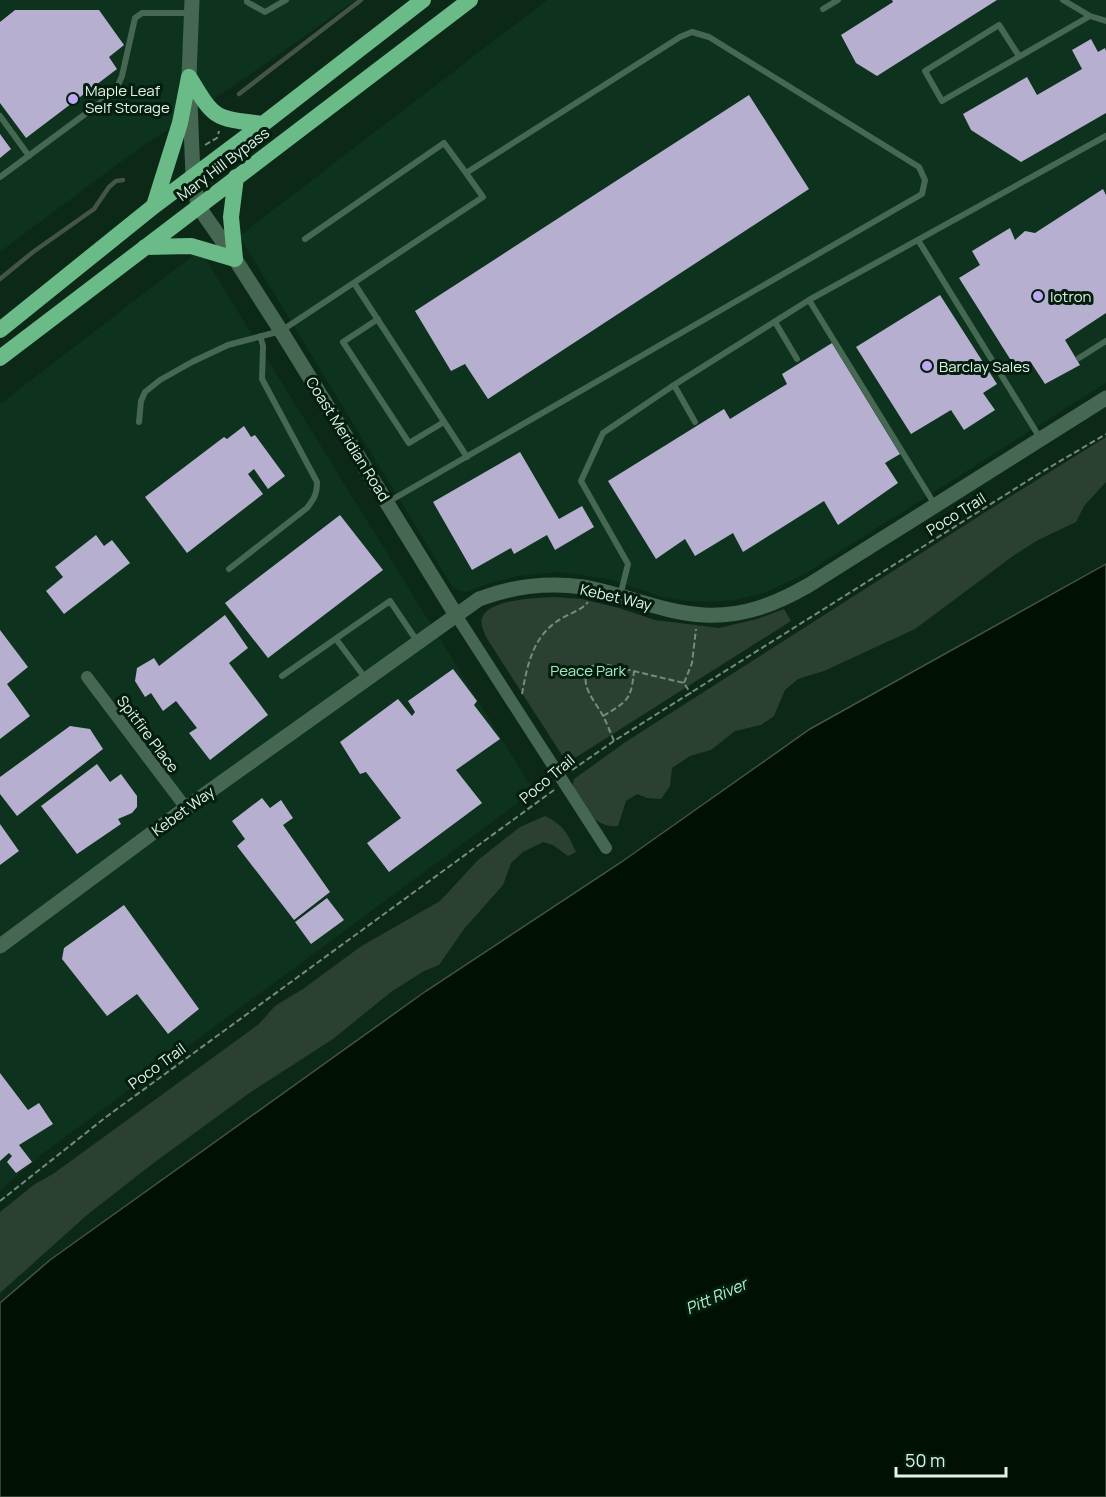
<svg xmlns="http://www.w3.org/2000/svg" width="1106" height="1497" viewBox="0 0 1106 1497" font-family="Manrope,sans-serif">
	<rect width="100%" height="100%" fill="#0c2817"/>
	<path fill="#0d321d" d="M0,0H356L248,76L134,152L0,252Z
		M547,0H1106V383L803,575L764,593L735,600L713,602L686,601L662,597L608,579L558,572L518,576L493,582L467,592L459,591L453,588L239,236Z
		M200,250L534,791L41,1155L0,1191V404Z"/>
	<path fill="#2c4032" d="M1106,437V482L1084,506L1076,522L1038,540L1013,556L915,629L824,671L798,679L785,690L774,716L761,725L735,731L711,750L690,756L672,768L670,786L661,799L647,798L637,794L626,801L618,826C593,828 585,807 572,789L574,779L627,741L987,511Z
		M554,597L582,599L619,608L655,620L719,628L757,619L784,609L791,621L567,763L486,637C484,631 480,625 482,618C488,599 537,598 554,597Z
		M545,816C564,826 567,832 576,852L568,856L553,845L543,842L523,852L511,863L503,885L464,929L439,965L424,971L391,992L333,1039L248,1094L151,1165L87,1215L0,1293V1212L35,1184L53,1174L259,1024L275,1006L303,989L360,947L440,901L478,860L520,827Z"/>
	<path fill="#001003" stroke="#445447" stroke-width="1.5" d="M1106,564V1497H0V1303L50,1260L426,991L620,863L810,729Z"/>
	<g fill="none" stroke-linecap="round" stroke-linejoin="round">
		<path stroke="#445447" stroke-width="4.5" d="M239,94L361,0
			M0,279L33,252L94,209L109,187L116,181L123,180"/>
	</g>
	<path fill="#b7afcf" d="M892,0H997L877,76L856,63L841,35L893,2Z
		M15,10H99L124,45L109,57L117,69L26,138L0,103V22Z
		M1091,39L1098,52L1105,48L1106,51V113L1021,162L971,130L963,114L1027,77L1037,95L1082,69L1072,50Z
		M749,95L809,189L488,399L465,364L451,371L415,311Z
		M0,134L11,149L0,158Z
		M1103,189L1106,195V313L1065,340L1080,365L1045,384L1030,361L1017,370L959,278L980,265L972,251L1010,228L1015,240L1025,231L1035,233Z
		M940,295L997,384L983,393L995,410L964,430L951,410L911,434L856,347Z
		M832,343L900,454L885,463L898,483L838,525L824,501L743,552L733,533L695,556L685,539L656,559L608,481L724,409L730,419L787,384L782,374Z
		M244,426L251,437L255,435L285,476L268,489L254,469L248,474L263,494L187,553L145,497L224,437L227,439Z
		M520,452L559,519L582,506L594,527L555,550L547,535L514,554L511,548L472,570L433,502Z
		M340,515L383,570L268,658L225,603Z
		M96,535L104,546L112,540L130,563L64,614L46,591L63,577L55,567Z
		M225,615L248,648L229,663L268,715L210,760L189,733L197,728L176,701L163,711L151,693L145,697L135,681L137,668L154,658L159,666Z
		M0,630L28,667L7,684L30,716L0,739Z
		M453,669L477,701L474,705L500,739L456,770L482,803L389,872L367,843L401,818L366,772L360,774L340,742L398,699L412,716L415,712L408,701Z
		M70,726L90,729L103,749L17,816L0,794V777Z
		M97,764L110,782L121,774L137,796V807L132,813L118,819L121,824L77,854L41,806Z
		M262,798L270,808L281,800L293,818L283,825L330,892L294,920L237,846L245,839L232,821Z
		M0,824L19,851L0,865Z
		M327,898L344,920L311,944L295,922Z
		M124,905L199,1009L168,1034L137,994L107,1016L62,959L64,948Z
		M0,1073L28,1110L39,1103L53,1124L19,1145L32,1162L16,1173L7,1162L12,1156L9,1153L0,1161Z"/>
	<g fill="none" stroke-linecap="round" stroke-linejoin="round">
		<path stroke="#758c7d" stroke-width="2" stroke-dasharray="6 3" stroke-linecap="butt" d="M205,145L217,138L219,131
			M684,683L692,663L696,629
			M522,694C527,667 532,639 556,622C566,614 580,612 588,602
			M603,716C628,701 631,700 634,671
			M614,741C610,732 607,723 602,714C594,700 576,681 592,666L604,664L684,683L691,694
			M572,770L614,741L1040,473L1106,434
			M0,1201L106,1117L554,790"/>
		<path stroke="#466751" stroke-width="6" d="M247,0V2L265,12L286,0
			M1063,0L1090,16
			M823,9L838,0
			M1019,56L999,25L925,71L942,101L1090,16L1106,21
			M0,116L29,156
			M0,177L115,92L122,76L135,18L142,13H191
			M305,239L444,143L466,173
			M918,240L1040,438
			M354,283L467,457
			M809,300L1106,136
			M378,319L343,342L409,443L444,422
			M775,322L797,359
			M1079,358L1106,341
			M674,385L695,422
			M139,422L141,401L145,392L160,380L192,362L228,345L281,331L483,197L466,173L680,37L692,32L709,37L919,167L925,180L922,194L388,502
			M229,569L307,508C314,499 317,494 317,482L262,379L263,346L260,336
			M620,596L628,564L581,481L603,433L674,385L809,300L935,505
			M336,639L366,679
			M282,676L390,601L417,641"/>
		<path stroke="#466751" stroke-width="12" d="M456,615L606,848
			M87,677L186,808"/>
		<path stroke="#466751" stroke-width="15" d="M192,0L189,77L193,176L198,206L235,259L281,331L456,615
			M0,946L186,808L479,599C511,587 548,582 583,587C624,594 663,613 704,615C744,617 776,604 809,585L1106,398"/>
		<path stroke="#6bbb89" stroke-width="16" d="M189,77C215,120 214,118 263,124
			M154,206L180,123L189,77
			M145,247L191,246L235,259L231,217L236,177
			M0,330L154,206L263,124L423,0
			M0,358L470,0"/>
	</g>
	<g fill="#bea9f5" stroke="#031e0e" stroke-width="2">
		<circle cx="73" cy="99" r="6"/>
		<circle cx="1038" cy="296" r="6"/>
		<circle cx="927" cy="366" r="6"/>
	</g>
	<g text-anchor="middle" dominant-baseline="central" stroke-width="6" stroke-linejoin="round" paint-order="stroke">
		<g font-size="15" fill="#e1f2e6" stroke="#031e0e" text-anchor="start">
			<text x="85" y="90">Maple Leaf<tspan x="85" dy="17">Self Storage</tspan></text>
			<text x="1050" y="296">Iotron</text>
			<text x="939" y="366">Barclay Sales</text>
		</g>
		<g font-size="15" fill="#e1f2e6" stroke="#031e0e">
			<text transform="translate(223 164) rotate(-37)">Mary Hill Bypass</text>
			<text transform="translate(348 439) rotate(58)">Coast Meridian Road</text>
			<text transform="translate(956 514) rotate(-32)">Poco Trail</text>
			<text transform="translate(616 597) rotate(13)">Kebet Way</text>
			<text transform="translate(148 734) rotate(53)">Spitfire Place</text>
			<text transform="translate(547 779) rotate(-40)">Poco Trail</text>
			<text transform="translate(183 811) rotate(-36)">Kebet Way</text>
			<text transform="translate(157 1066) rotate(-36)">Poco Trail</text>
		</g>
		<g font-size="15" fill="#aae9bf" stroke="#031e0e">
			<text x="588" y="670">Peace Park</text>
		</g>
		<g font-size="16" font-style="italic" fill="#b2f1c7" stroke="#031e0e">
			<text transform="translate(716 1296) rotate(-24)">Pitt River</text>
		</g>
	</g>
	<path d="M896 1467v9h110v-9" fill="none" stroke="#e1f2e6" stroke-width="3"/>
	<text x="905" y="1467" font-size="18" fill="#e1f2e6" stroke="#031e0e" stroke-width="4.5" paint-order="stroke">50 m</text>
</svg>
